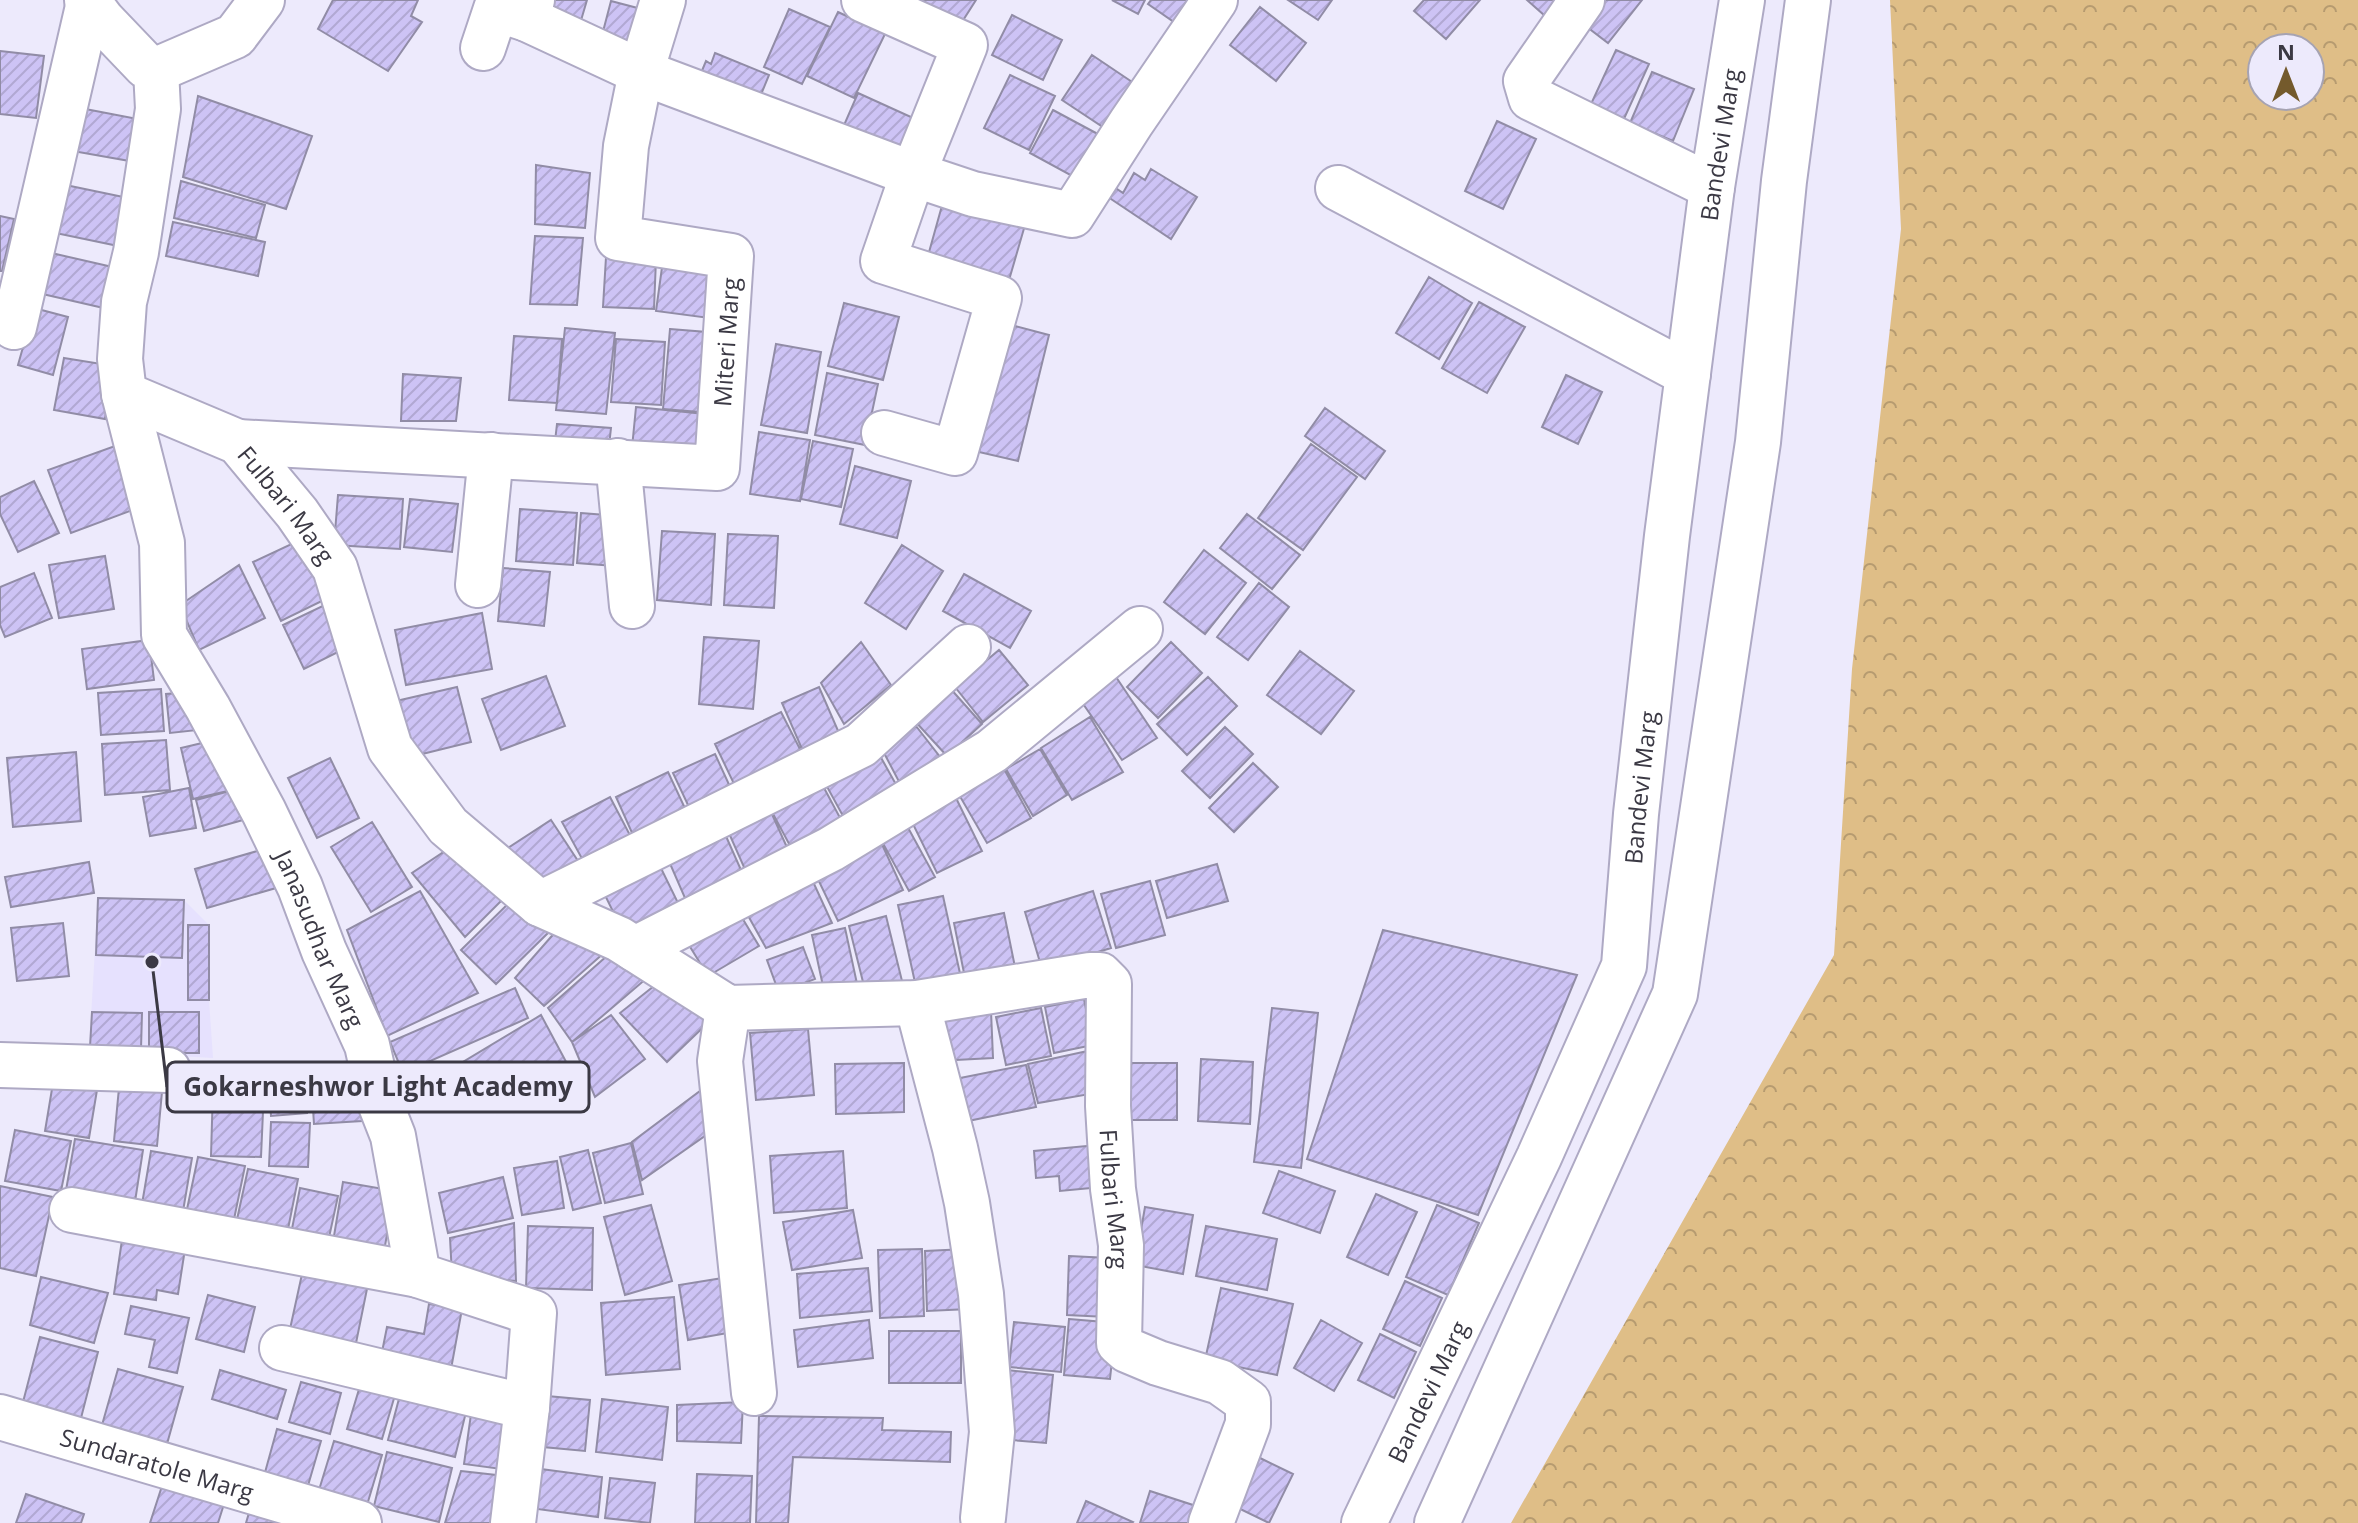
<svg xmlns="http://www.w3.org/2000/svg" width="2358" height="1523" viewBox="0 0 2358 1523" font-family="'Open Sans',sans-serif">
	<defs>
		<pattern id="forest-crowns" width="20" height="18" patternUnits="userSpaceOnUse" patternTransform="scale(2)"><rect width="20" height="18" fill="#dfbe87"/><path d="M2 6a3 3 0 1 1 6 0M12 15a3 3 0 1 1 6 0" fill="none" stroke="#b69b70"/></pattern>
		<pattern id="building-hatch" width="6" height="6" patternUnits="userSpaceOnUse" patternTransform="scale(2)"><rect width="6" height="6" fill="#cdc3f5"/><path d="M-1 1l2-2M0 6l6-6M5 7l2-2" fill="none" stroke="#b1a8d3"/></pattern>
	</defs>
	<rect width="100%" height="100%" fill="#edeafc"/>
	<path fill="#e6e1fe" d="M98,898L184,900L209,925V1000L213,1058L89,1051Z"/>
	<path fill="url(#forest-crowns)" fill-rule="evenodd" d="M1890,0H2358V1523H1511L1834,955L1852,669L1901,229ZM2262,48H2310V96H2262Z"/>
	<path fill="url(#building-hatch)" stroke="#918ca6" stroke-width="2" d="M333,0H418L411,16L422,22L388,71L318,29Z
		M540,0H587L577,34Z
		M922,0H976L960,25Z
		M1112,0H1145L1138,14Z
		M1151,0H1203L1184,29L1148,4Z
		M1288,0H1332L1318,20Z
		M1424,0H1480L1446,39L1414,11Z
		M1527,0H1558L1544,15Z
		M1587,0H1642L1608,43L1574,17Z
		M611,1L649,11L637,53L600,43Z
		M1260,7L1306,43L1276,81L1230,45Z
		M789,9L830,27L802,84L764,67Z
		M838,12L885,34L854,98L807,76Z
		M1012,15L1062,40L1043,80L992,55Z
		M1616,50L1649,64L1618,132L1585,117Z
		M0,51L44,56L36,118L0,114Z
		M715,53L769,75L760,97L696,85L706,61L711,64Z
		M1092,55L1147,92L1118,137L1062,100Z
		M1652,72L1694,89L1673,141L1630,123Z
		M1010,75L1055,96L1029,150L984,128Z
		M858,93L922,122L902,167L838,139Z
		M198,96L312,136L286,209L183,177Z
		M75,107L148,121L141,163L67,150Z
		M1053,110L1109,140L1085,183L1030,153Z
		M1497,121L1536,139L1503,209L1465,191Z
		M536,165L590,173L585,228L535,224Z
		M1151,169L1197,197L1171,239L1108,197L1114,187L1123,193L1134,173L1145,180Z
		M181,181L265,205L256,238L174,218Z
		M56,183L133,199L123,247L46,231Z
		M943,202L1025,225L1007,287L926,263Z
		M0,216L14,219L2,271H0Z
		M173,222L265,242L258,276L166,256Z
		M535,236L583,238L577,305L530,304Z
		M47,252L117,268L108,309L38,293Z
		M606,257L656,259L654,309L603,307Z
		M663,260L716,267L709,318L656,311Z
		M1429,277L1472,303L1439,359L1396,333Z
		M1479,302L1525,327L1487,393L1442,368Z
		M844,303L899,317L883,380L828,366Z
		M34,308L68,317L53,375L18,365Z
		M1011,325L1049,335L1018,461L979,452Z
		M565,328L615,333L606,414L556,410Z
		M670,329L719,333L712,413L663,409Z
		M514,336L562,339L557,403L509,400Z
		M616,339L665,342L661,405L611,402Z
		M776,344L821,352L807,433L761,425Z
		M64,358L114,366L105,419L54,410Z
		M827,373L878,384L865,445L815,435Z
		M403,374L461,378L456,421H401Z
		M1566,375L1602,392L1578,444L1542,427Z
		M636,407L705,414L700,465L631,458Z
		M1325,408L1385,451L1365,479L1305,436Z
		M557,424L611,428L608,455L554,450Z
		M759,432L810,440L800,501L750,494Z
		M813,441L853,449L841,507L801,499Z
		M1311,444L1357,477L1303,550L1258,518Z
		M115,446L138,508L71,533L48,470Z
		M855,466L911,481L897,538L840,524Z
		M34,481L59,533L18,552L0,514V497Z
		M338,495L403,499L400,549L334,545Z
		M410,499L458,504L452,552L404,547Z
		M520,509L577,513L573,565L516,561Z
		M581,513L618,516L614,566L577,563Z
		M1247,514L1300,555L1272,589L1220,548Z
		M662,531L715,534L711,605L657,600Z
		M728,534L778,536L774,608L724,605Z
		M300,540L328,598L281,621L253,562Z
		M902,545L943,571L906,629L865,603Z
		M1204,550L1246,583L1205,634L1164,602Z
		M105,556L114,609L59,618L49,565Z
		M239,565L265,618L199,650L180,605Z
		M503,568L550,572L544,626L498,621Z
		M34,573L52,618L5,637L0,625V587Z
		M964,574L1031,611L1010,648L943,611Z
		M1259,583L1289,607L1248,660L1217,637Z
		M333,601L354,644L304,669L283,625Z
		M482,613L492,669L406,685L395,630Z
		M704,637L759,641L753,709L699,704Z
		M149,640L154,680L87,689L82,649Z
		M861,642L891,685L844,724L821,683Z
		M1171,642L1202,673L1158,718L1127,687Z
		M999,650L1028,685L983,722L955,687Z
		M1300,651L1354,691L1321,734L1267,695Z
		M1114,674L1157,738L1122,760L1079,698Z
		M546,676L565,726L501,750L482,699Z
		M1208,677L1237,706L1187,755L1157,724Z
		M457,687L471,742L410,757L396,701Z
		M819,687L839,733L802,749L782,703Z
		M949,687L982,724L947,756L913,719Z
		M161,689L164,731L101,735L98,693Z
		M190,692L207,729L170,733L166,694Z
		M781,712L802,753L735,786L715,744Z
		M1090,717L1123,772L1072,800L1041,748Z
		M916,726L951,771L906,795L883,751Z
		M1225,727L1253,754L1210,798L1182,771Z
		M219,739L232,790L193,799L181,748Z
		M166,740L170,790L105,795L102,744Z
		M1040,749L1067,795L1033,816L1006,769Z
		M76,752L81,821L13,827L7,758Z
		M715,754L737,802L695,820L673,773Z
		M879,754L903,797L849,827L825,783Z
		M330,758L359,818L317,838L288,778Z
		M1253,763L1278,787L1234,832L1209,808Z
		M1004,769L1031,818L987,843L958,793Z
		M668,772L690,819L637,844L616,797Z
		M823,786L846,829L795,855L772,812Z
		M189,788L196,828L150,836L143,797Z
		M241,788L250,818L204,831L196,800Z
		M955,796L982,851L937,873L910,818Z
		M610,797L633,841L586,866L562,822Z
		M771,812L790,854L747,874L728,831Z
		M551,820L582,867L539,895L508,848Z
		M372,822L412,887L371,912L331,847Z
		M906,824L935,877L909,891L880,838Z
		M725,834L745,879L688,905L668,859Z
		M880,840L903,890L838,921L814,871Z
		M454,845L506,896L465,937L412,873Z
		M271,847L283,886L207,908L195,869Z
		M656,858L679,905L623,932L600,885Z
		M89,862L94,893L11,907L5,877Z
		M1217,864L1228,901L1167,918L1156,881Z
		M809,873L832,923L766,948L741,903Z
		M1150,881L1165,935L1116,948L1101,894Z
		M420,891L478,993L387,1036L347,930Z
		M1093,891L1111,948L1042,969L1025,912Z
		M943,896L961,978L916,987L898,905Z
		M98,898L184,900L182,958L96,955Z
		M512,900L549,932L496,984L461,950Z
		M735,906L759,946L708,976L684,937Z
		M1004,913L1015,967L965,978L954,923Z
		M886,916L903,985L866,994L849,926Z
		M63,923L69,976L17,981L11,928Z
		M188,925H209V1000H188Z
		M845,928L859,993L826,1000L812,935Z
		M557,930L605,952L544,1006L515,978Z
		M1383,930L1577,975L1478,1215L1307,1159Z
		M803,947L815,979L779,993L767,960Z
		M608,955L647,978L572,1042L548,1008Z
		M664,978L715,1016L667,1062L620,1013Z
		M515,988L528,1018L403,1073L390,1042Z
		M1084,999L1093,1045L1054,1053L1045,1007Z
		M1041,1008L1051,1056L1006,1065L996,1017Z
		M1272,1008L1318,1013L1301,1168L1254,1162Z
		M991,1011L993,1058L937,1061L934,1015Z
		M92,1012L142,1013L141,1049L90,1047Z
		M149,1012H199V1053H149Z
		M541,1015L579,1086L507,1112L496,1104L471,1111L453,1068Z
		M611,1015L645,1059L595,1097L572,1042Z
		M808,1029L814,1095L756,1100L750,1033Z
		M1092,1050L1090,1094L1038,1103L1028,1064Z
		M1201,1059L1253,1062L1250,1124L1198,1121Z
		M359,1061L362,1121L314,1124L310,1064Z
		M904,1063V1112L836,1114L835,1064Z
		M1126,1063H1177V1120H1126Z
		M1026,1065L1036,1107L968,1121L955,1079Z
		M305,1070L307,1113L271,1116L268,1072Z
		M54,1077L98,1084L89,1138L45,1131Z
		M120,1077L163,1081L157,1146L114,1141Z
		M708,1085L719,1126L642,1180L632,1142Z
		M213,1088L264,1089L261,1157L211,1156Z
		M271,1122L310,1123L308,1167L269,1166Z
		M15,1130L71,1141L61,1191L5,1181Z
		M75,1139L143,1150L134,1208L65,1196Z
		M631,1143L643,1194L605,1203L593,1153Z
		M1097,1145L1101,1187L1060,1191L1059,1176L1036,1178L1034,1151Z
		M588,1150L601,1203L573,1210L560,1157Z
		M151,1151L192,1158L182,1217L141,1210Z
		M843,1151L847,1208L774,1213L770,1156Z
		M198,1157L245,1166L233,1224L186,1214Z
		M557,1161L564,1208L522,1215L514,1168Z
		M248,1169L298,1179L287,1234L236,1224Z
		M1279,1171L1335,1191L1320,1233L1263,1213Z
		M503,1177L513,1218L448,1233L439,1193Z
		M343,1182L395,1191L384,1251L333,1242Z
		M0,1186L53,1197L36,1276L0,1268Z
		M300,1188L338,1196L328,1242L291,1234Z
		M1376,1194L1417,1212L1388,1275L1347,1257Z
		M651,1205L672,1281L625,1295L604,1217Z
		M1437,1205L1479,1223L1448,1295L1406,1277Z
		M1145,1207L1193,1215L1183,1274L1135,1265Z
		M853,1210L862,1258L792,1270L783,1222Z
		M514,1223L516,1281L452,1275L450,1238Z
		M528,1226L593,1228L592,1290L526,1288Z
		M1206,1226L1277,1239L1267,1290L1196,1276Z
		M122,1240L185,1249L178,1294L157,1290L156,1300L114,1294Z
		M922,1249L924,1316L880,1318L878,1250Z
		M966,1249L969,1309L927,1311L925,1251Z
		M1069,1256L1109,1258L1107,1317L1067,1315Z
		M304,1265L369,1279L356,1343L290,1329Z
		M868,1268L872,1311L800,1318L797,1274Z
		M41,1277L108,1293L94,1343L30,1325Z
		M729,1277L739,1331L688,1340L679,1285Z
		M1405,1281L1442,1298L1420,1346L1383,1329Z
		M1221,1288L1293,1304L1277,1375L1205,1360Z
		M208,1295L255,1307L244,1352L196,1339Z
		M674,1297L680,1369L606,1375L601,1303Z
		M429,1304L462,1309L449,1380L379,1367L387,1327L424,1334Z
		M131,1306L189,1318L177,1373L149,1367L155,1340L125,1334Z
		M1069,1319L1116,1323L1110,1379L1064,1375Z
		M869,1320L873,1358L798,1367L794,1330Z
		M1321,1320L1362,1343L1334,1391L1294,1368Z
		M1014,1322L1065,1327L1061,1372L1009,1367Z
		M889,1331H961V1383H889Z
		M1380,1334L1416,1352L1394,1398L1358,1380Z
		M40,1337L98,1352L81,1418L23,1402Z
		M118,1369L183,1387L165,1451L100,1432Z
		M220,1370L286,1390L277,1419L212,1399Z
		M1007,1370L1053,1375L1046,1443L1000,1439Z
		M301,1382L341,1393L330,1434L289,1422Z
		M360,1386L395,1395L382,1439L347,1429Z
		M400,1395L466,1412L455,1457L388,1440Z
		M547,1396L590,1400L585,1451L543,1447Z
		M602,1399L668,1407L662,1460L596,1452Z
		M743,1402L741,1443L677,1441V1405Z
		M471,1414L509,1419L501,1469L464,1464Z
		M759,1416L883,1418L882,1430L951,1432L950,1462L793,1457L788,1523H756Z
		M277,1429L321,1441L307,1489L264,1476Z
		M334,1441L382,1455L367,1505L319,1490Z
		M387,1452L452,1468L439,1522L374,1506Z
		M1258,1457L1293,1474L1269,1523L1234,1506Z
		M541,1469L602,1477L598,1517L537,1509Z
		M461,1471L515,1477L505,1523H445Z
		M697,1474L752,1476L750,1523H695Z
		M610,1478L655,1483L650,1523L605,1518Z
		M162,1486L224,1504L218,1523H150Z
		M1150,1491L1196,1506L1190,1523H1140Z
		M26,1494L84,1514L81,1523H16Z
		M1086,1501L1133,1522L1132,1523H1077Z
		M251,1506L289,1523H246Z"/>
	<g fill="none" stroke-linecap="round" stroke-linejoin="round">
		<defs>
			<g id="minor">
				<path id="s1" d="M87,0L102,20L146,66L156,70L158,109L136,252L124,302L120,359L124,394L238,442L297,513L335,568L390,748L448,826L540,904L619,939L728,1008L917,1003L1090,975H1100L1109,984L1108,1106L1113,1189L1121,1245L1119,1343L1127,1350L1158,1363L1220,1382L1248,1402V1424L1211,1523"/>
				<path d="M532,0L527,19L641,72L913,174L973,194L1072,215L1131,123L1215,0"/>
				<path d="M864,0L965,45L913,174L883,261L999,298L955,453L884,433"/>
				<path d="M1582,0L1526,81L1531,98L1712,187"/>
				<path d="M483,48L496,9L527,19"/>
				<path d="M156,70L235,36L262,0"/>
				<path d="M1338,188L1688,374"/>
				<path d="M14,327L89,2"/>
				<path id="s2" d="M124,394L162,543L164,635L208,708L264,812L300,887L324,951L367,1045L380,1103L393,1136L418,1275L534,1313L527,1407L513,1523"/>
				<path id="s3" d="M238,442L717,468L731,256L618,238L626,146L641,72L663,0"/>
				<path d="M618,461L632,606"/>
				<path d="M478,585L491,455"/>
				<path d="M540,904L861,745L968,647"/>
				<path d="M635,949L831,849L992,751L1140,629"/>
				<path d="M917,1003L955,1148L967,1203L981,1294L992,1432L983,1518"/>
				<path d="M728,1008L720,1061L754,1393"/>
				<path d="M0,1065L168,1070"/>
				<path d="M72,1210L418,1275"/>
				<path d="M282,1348L527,1407"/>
				<path id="s4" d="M0,1417L359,1523"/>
				<path id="s5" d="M1364,1523L1539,1157L1624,966L1636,814L1667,536L1712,187L1742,0"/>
				<path d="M1437,1523L1675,994L1758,442L1784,181L1808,0"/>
			</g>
		</defs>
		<use href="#minor" stroke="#aea9c4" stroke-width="48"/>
		<use href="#minor" stroke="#fff" stroke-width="44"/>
	</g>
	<g text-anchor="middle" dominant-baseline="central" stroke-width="6" stroke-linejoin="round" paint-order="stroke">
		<g font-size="24" fill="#3b3944" stroke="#edeafc">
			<text stroke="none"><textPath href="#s5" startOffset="1442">Bandevi Marg</textPath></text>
			<text stroke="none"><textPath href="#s3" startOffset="606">Miteri Marg</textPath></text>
			<text stroke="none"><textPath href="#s1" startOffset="630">Fulbari Marg</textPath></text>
			<text stroke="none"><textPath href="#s5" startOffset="794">Bandevi Marg</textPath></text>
			<text stroke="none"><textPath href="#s2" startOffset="588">Janasudhar Marg</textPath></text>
			<text stroke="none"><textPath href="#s1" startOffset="1934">Fulbari Marg</textPath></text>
			<text stroke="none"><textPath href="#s5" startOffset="146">Bandevi Marg</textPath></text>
			<text stroke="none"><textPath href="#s4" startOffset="164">Sundaratole Marg</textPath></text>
		</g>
	</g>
	<path fill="none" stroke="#3b3944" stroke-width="3" d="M152 962L167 1087"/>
	<circle fill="#3b3944" stroke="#edeafc" stroke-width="3" cx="152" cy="962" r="8"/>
	<rect fill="#edeafc" stroke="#3b3944" stroke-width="3" x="167" y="1062" width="422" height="50" rx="8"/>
	<g font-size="26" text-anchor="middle" font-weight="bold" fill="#3b3944">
		<text x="378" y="1096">Gokarneshwor Light Academy</text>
	</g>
	<g transform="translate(2286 72)"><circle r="38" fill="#edeafc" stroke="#a6a3b2" stroke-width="2"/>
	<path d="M0-6L14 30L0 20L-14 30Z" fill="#745a2c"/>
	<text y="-12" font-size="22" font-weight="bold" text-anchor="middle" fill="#3b3944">N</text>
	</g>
</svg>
